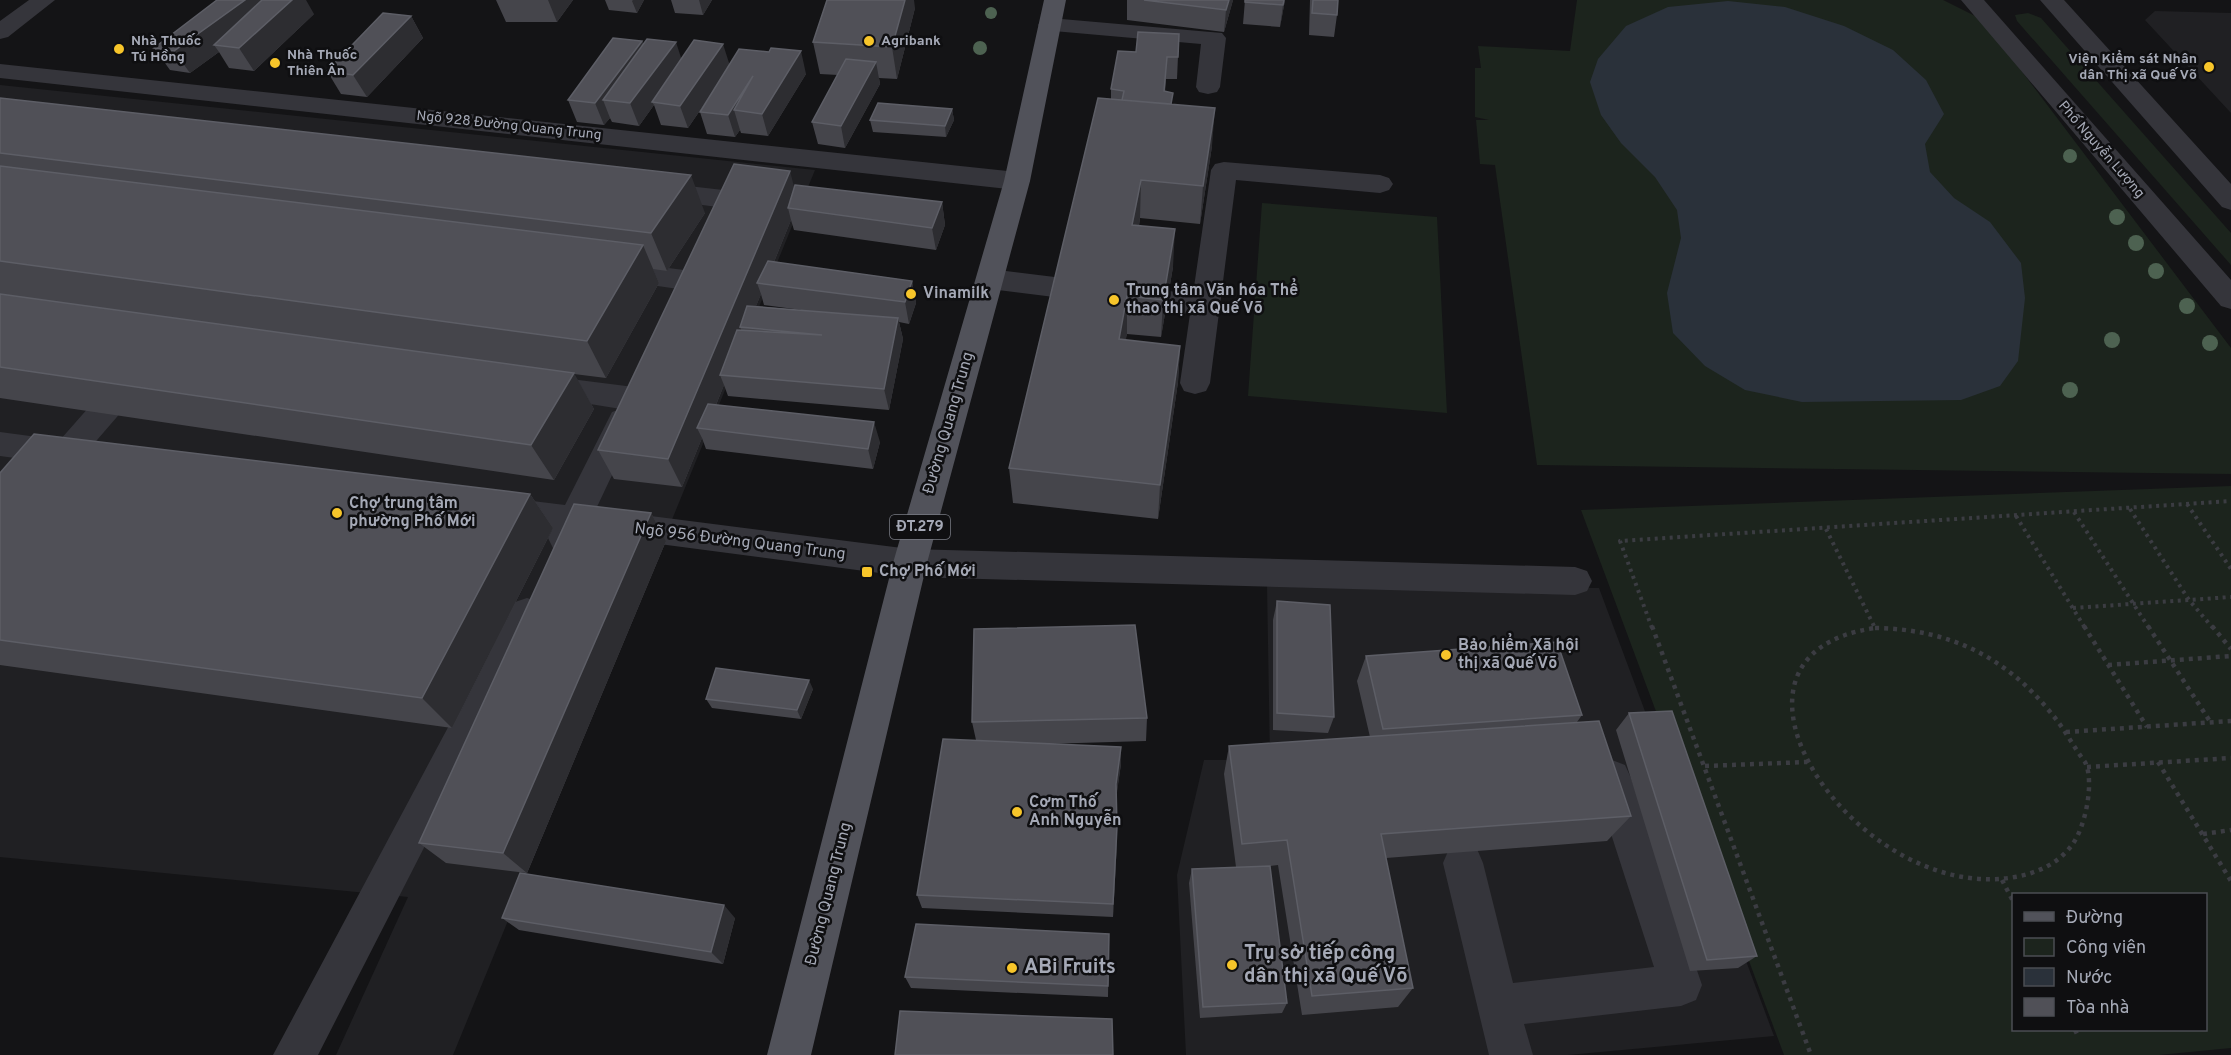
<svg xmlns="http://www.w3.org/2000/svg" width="2231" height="1055" viewBox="0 0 2231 1055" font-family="Overpass,sans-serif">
	<rect width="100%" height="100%" fill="#141416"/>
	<path fill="#202023" d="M2155,11L2231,13V113L2145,20Z
		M0,85L815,170L453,1055H336L408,897L0,857Z
		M1267,585L1599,588L1649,722H1657L1774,1036L1568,1055H1186L1177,875L1204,760H1270Z"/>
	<path fill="#1c241d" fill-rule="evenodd" d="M1577,0H1943L1983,20L2231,348V474L1537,465L1495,165L1480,164L1476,120H1489L1475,117V68H1481L1478,46L1570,51Z
		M2028,13L2041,18L2231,233V265L2017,21L2015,15Z
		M1262,203L1437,217L1447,413L1248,396Z
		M2231,486V1048L2159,1055H1784L1581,510ZM2014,894H2206V1030H2014Z"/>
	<path fill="#2a313a" d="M1728,1L1785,7L1844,26L1893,50L1926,80L1944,114L1925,144L1930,172L1954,198L1990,222L2021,263L2025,298L2018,361L2000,386L1961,400L1802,402L1745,390L1705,366L1673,333L1667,293L1681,238L1677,210L1655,177L1621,143L1601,115L1590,82L1598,59L1626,26L1668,7Z"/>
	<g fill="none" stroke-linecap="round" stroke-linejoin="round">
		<path stroke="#3b3c42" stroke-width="4" stroke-dasharray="3 4.5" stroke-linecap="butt" d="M2187,504L2231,569
			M2130,509L2189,600L2213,628
			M2074,512L2149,628
			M2016,516L2085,628
			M1826,529L1875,628
			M2073,608L2231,597
			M1652,628L1620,541L2231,501"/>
		<path stroke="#3b3c42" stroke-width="4.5" stroke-dasharray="4 5" stroke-linecap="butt" d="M1652,626L1811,1055
			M2084,626L2147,727
			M2148,626L2211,723
			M2212,626L2231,649
			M1875,628C1948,629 2005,656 2051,713C2064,728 2073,746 2085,762C2095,782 2085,828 2072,845C2058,864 2037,873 2015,877C1858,906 1686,655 1875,628Z
			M2108,665L2231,656
			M2066,732L2231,721
			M2158,762L2231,881
			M1705,766L1807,762
			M2087,767L2231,758
			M2203,834L2231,830
			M2002,880L2014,903
			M2075,1030L2079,1038"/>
		<path fill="#35353b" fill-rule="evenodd" d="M29,0H55L8,37L0,39V21Z
			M1961,0H1984L2231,280V309L2221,306Z
			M2040,0H2064L2231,184V210L2222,207Z
			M1050,18L1222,33L1226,38L1220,87L1217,92L1208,94L1199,92L1196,87L1201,44L1042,30L1038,25L1042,20Z
			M0,64L1017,172L1026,175L1030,181L1026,187L1017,190L0,78Z
			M1224,162L1380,175L1389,178L1393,184L1389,190L1380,193L1236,180L1210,383L1206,391L1195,394L1184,391L1180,383L1190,314L990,289L980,286L976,279L980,272L990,269L1193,294L1211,170L1215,164Z
			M653,182L732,191L741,194L745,200L741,206L732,209L644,197L640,191L644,185Z
			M613,261L692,271L702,274L706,281L702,288L692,291L603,278L599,271L603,264Z
			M131,369L142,372L146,380L142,388L78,462L67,465L0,456V432L60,440L120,372Z
			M539,375L634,387L645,391L649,399L645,407L628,410L634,412L638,420L596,509L910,549L1575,567L1587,571L1592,581L1587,591L1575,595L910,577L583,534L577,548L565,552L553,548L548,538L552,530L501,523L489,519L485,510L489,501L501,497L565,505L612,412L621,409L528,394L524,386L528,378Z
			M527,598L539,602L544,613L318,1055H273L515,602Z
			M1612,760L1625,765L1631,778L1702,985L1696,1000L1681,1006L1524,1024L1533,1055H1489L1443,863L1449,849L1463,844L1477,849L1483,863L1513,983L1654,967L1593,778L1599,765Z"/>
		<path fill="#51525a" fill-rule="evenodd" d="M1044,0H1066L1030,181L927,563L811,1055H767L893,563L1004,181Z"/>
	</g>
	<g fill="#4d6251">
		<circle cx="991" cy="13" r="6"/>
		<circle cx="980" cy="48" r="7"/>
		<circle cx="2070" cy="156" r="7"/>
		<circle cx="2117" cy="217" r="8"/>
		<circle cx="2136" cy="243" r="8"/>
		<circle cx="2156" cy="271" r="8"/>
		<circle cx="2187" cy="306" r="8"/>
		<circle cx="2112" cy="340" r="8"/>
		<circle cx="2210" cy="343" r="8"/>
		<circle cx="2070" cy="390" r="8"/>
	</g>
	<path fill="#45454b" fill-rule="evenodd" d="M496,0H573L557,22H506Z
		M605,0H644L637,13L609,10Z
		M671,0H712L703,15L675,13Z
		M1127,0H1233L1224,32L1127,20Z
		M1245,0H1285L1280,27L1243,24Z
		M1310,0H1338L1337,15L1334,37L1309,35Z
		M915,8L897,79L879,78L880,84L845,148L818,144L812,122L838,75L820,74L813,42Z
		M314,14L254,71L229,68L219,52L190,73L170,70L154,48Z
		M411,16L423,38L367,97L341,94L327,71Z
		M1179,34L1177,79H1166L1165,92L1172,104L1212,146L1200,224L1140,218L1139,226L1173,267L1161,337L1127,334L1125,340L1180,346L1178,382L1158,519L1013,503L1009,468L1111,99V89L1136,52Z
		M642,41L643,44L681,59L806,74L768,136L741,133L740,130L735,137L707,134L700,112L712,93L688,128L661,125L654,105L639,126L612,122L610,118L604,125L577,122L568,100Z
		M0,98L705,213L667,271L653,269L659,283L606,378L574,374L594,409L554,480L0,398Z
		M952,109L954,120L946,137L873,132L870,120Z
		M794,187L942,202L945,225L936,250L794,230L791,220L774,262L912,281L916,303L909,324L899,322L903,339L889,410L728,396L724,385L716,405L880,442L873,469L706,449L702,438L682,487L614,479L598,450ZM761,294L764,305L809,311L756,306Z
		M0,473L530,494L553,528L452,728L0,665Z
		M651,513L666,541L527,873L446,863L419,843Z
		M1277,601L1334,717L1328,733L1273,730V620Z
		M1366,656L1582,715L1577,722L1631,816L1607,841L1386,858L1413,988L1398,1007L1302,1015L1278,865L1270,866L1287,1003L1282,1013L1200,1018L1189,883L1192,869L1236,867L1224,774L1229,746L1370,737L1357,681Z
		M813,689L801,719L712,708L706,699Z
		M1629,713L1757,956L1738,968L1690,971L1616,730Z
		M1147,718L1146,741L1044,744L1121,747V764L1116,797L1117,841L1113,917L922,908L917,895L976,740L972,722Z
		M502,918H735L723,964L519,930Z
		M1109,934L1108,997L911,988L905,977Z"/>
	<path fill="#2d2d31" d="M245,0H276L214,45L219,52L190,73L174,51Z
		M292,0H306L314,14L254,71L239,48Z
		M548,0H573L557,22Z
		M633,0H644L637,13L632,1Z
		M699,0H712L703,15Z
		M905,0H914L915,8L897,79L892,47Z
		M1229,0H1233L1224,32L1226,10Z
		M1284,0H1285L1280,27L1283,5Z
		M411,16L423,38L367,97L353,75Z
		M642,41L650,64L603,100L610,118L604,125L595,103Z
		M676,42L683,64L652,102L654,105L639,126L630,103Z
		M723,44L730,66L688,128L680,106Z
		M801,51L806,74L768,136L762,114Z
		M876,62L880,84L845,148L841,126Z
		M753,76L734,110L740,130L735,137L728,115Z
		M1215,108L1212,146L1200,224L1203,186Z
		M952,109L954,120L946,137L945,126Z
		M790,171L798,202L788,208L791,220L765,284L757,283L761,294L747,328L740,327L744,337L720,375L724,385L706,429L697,428L702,438L682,487L668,459Z
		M691,175L705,213L667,271L651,233Z
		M1141,180L1140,218L1132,263V225Z
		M942,202L945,225L936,250L932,228Z
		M1175,229L1173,267L1161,337L1163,300Z
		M643,245L659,283L606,378L587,341Z
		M912,281L916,303L909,324L905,302Z
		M1127,296V334L1119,376V339Z
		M898,318L903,339L889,410L884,389Z
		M1180,346L1178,382L1158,519L1160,485Z
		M574,373L594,409L554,480L531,445Z
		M874,422L880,442L873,469L868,449Z
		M530,494L553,528L452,728L422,698Z
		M651,513L666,541L527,873L503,853Z
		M809,680L813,689L801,719L797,710Z
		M1121,747V764L1116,800V784Z
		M1117,827V841L1113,917V904Z
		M724,905L735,918L723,964L711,952Z"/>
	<path fill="#505057" stroke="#5d5e66" stroke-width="1.5" d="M217,0H245L174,51L154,48Z
		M262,0H292L239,48L214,45Z
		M827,0H905L892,47L813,42Z
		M1144,0H1229L1226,10Z
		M1245,0H1284L1283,5L1245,2Z
		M1313,0H1338L1337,15L1312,13Z
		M383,13L411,16L353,75L327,71Z
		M1138,32L1179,34L1178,57H1167L1164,91L1173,93L1171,104L1122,100L1124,91L1111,89L1118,51L1136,52Z
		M613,38L642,41L595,103L568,100Z
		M647,39L676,42L630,103L603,100Z
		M694,40L723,44L680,106L652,102Z
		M771,48L801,51L762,114L734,110L753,76L728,115L700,112L739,49L769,52Z
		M846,59L876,62L841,126L812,122Z
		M0,98L691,175L651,233L0,153Z
		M1098,98L1215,108L1203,186L1141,180L1132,225L1175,229L1163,300L1127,296L1119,339L1180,346L1160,485L1009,468Z
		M878,103L952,109L945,126L870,120Z
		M734,164L790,171L668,459L598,450Z
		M0,166L643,245L587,341L0,261Z
		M795,185L942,202L932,228L788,208Z
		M768,261L912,281L905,302L757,283Z
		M0,294L574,373L531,445L0,367Z
		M747,306L898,318L884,389L720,375L737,330L822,335L740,327Z
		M708,404L874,422L868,449L697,428Z
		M34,434L530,494L422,698L0,640V473Z
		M574,504L651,513L503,853L419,843Z
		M1277,601L1330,605L1334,717L1277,713Z
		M1135,625L1147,718L972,722L974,629Z
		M1557,642L1582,715L1383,729L1366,656Z
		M716,668L809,680L797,710L706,699Z
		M1672,711L1757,956L1707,960L1629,713Z
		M1599,721L1631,816L1381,834L1413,988L1312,996L1287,840L1242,844L1229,746Z
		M943,739L1121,747L1116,784L1117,827L1113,904L917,895Z
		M1270,866L1287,1003L1203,1007L1192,869Z
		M520,873L724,905L711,952L502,918Z
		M916,924L1109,934L1108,986L905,977Z
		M900,1011L1112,1019L1113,1055H895Z"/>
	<g fill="#f7c52a" stroke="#0f0f11" stroke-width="2">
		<circle cx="869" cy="41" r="6"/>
		<circle cx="119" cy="49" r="6"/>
		<circle cx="275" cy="63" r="6"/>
		<circle cx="2209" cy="67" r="6"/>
		<circle cx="911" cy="294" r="6"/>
		<circle cx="1114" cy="300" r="6"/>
		<circle cx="337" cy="513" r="6"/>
		<rect x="861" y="566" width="12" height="12" rx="3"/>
		<circle cx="1446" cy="655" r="6"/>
		<circle cx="1017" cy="812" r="6"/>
		<circle cx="1232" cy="965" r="6"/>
		<circle cx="1012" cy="968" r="6"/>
	</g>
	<g text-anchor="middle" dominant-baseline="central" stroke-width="5" stroke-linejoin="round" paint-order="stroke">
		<g font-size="14" font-weight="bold" fill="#a5a9b6" stroke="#0f0f11" text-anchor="start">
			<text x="131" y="41">Nhà Thuốc<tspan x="131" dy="16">Tú Hồng</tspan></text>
			<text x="881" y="41">Agribank</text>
			<text x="287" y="55">Nhà Thuốc<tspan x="287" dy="16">Thiên Ân</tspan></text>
			<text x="2197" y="59" text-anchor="end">Viện Kiểm sát Nhân<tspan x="2197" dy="16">dân Thị xã Quế Võ</tspan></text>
		</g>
		<g font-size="14" fill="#a5a9b6" stroke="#0f0f11">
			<text transform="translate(509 126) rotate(6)">Ngõ 928 Đường Quang Trung</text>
			<text transform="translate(2101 150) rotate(49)">Phố Nguyễn Lượng</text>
		</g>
		<rect fill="#0f0f11" stroke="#787b84" stroke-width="1.5" x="890" y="515" width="60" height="24" rx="4.5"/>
		<g font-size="15" font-weight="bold" fill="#a5a9b6">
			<text x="920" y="527">ĐT.279</text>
		</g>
		<g font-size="16" font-weight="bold" fill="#a5a9b6" stroke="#0f0f11" text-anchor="start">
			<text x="1126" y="291">Trung tâm Văn hóa Thể<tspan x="1126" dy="18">thao thị xã Quế Võ</tspan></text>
			<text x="923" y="294">Vinamilk</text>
			<text x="349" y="504">Chợ trung tâm<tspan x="349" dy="18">phường Phố Mới</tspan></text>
			<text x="879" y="572">Chợ Phố Mới</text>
			<text x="1458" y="646">Bảo hiểm Xã hội<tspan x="1458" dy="18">thị xã Quế Võ</tspan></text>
			<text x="1029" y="803">Cơm Thố<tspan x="1029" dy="18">Anh Nguyễn</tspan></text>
		</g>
		<g font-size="16" fill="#a5a9b6" stroke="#0f0f11">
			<text transform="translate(949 423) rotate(-74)">Đường Quang Trung</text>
			<text transform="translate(740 542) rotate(7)">Ngõ 956 Đường Quang Trung</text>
			<text transform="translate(829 894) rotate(-76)">Đường Quang Trung</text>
		</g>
		<g font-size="20" font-weight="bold" fill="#a5a9b6" stroke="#0f0f11" text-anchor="start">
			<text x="1244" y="954">Trụ sở tiếp công<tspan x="1244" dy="23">dân thị xã Quế Võ</tspan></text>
			<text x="1024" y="968">ABi Fruits</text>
		</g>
	</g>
	<rect x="2012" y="893" width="195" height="138" fill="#0f0f11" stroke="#4b4d53" stroke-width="1.5"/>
	<rect x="2024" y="912" width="30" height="9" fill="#51525a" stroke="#4b4d53" stroke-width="1.5"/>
	<text x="2066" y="923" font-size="18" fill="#a5a9b6">Đường</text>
	<rect x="2024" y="938" width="30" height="18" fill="#1c241d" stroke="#4b4d53" stroke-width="1.5"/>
	<text x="2066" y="953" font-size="18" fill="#a5a9b6">Công viên</text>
	<rect x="2024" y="968" width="30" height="18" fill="#2a313a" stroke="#4b4d53" stroke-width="1.5"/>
	<text x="2066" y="983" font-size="18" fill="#a5a9b6">Nước</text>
	<rect x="2024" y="998" width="30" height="18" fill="#505057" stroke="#4b4d53" stroke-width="1.5"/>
	<text x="2066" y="1013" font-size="18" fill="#a5a9b6">Tòa nhà</text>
</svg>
